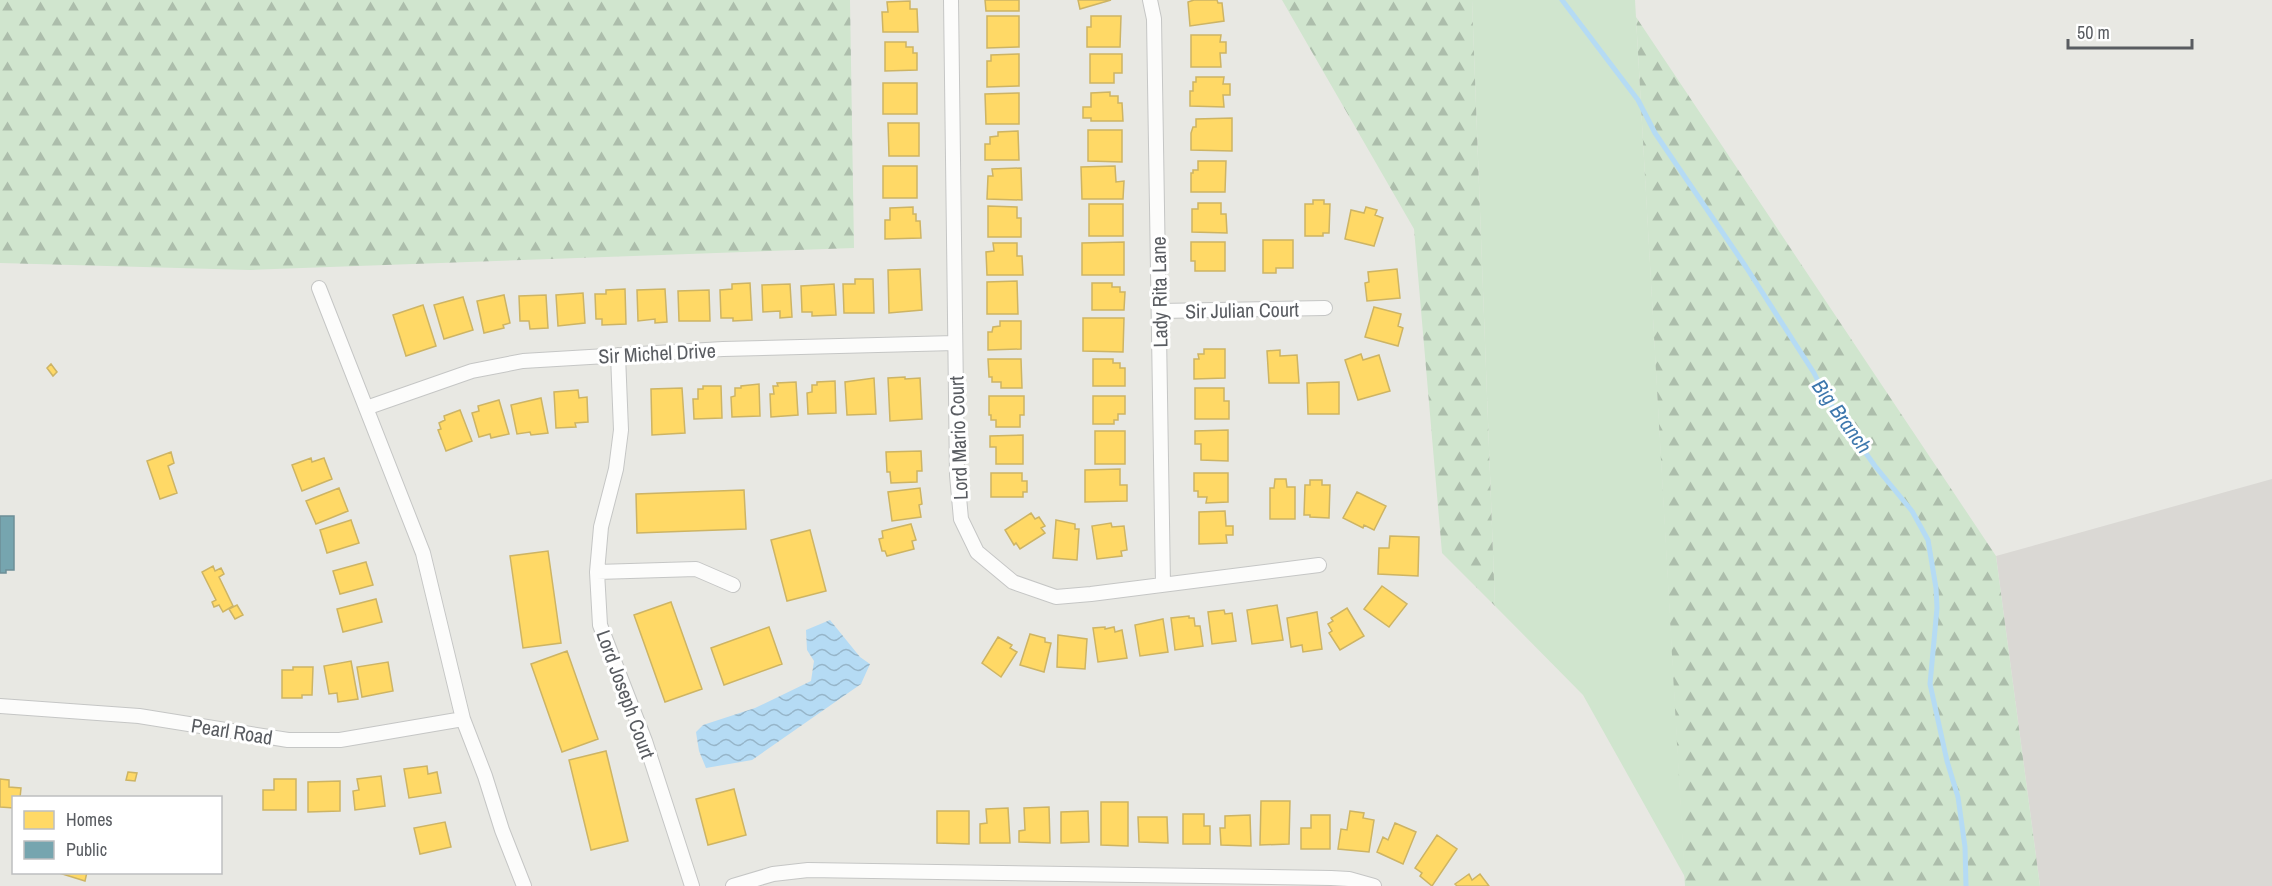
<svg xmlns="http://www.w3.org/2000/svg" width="2272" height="886" viewBox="0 0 2272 886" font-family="'Archivo Narrow',sans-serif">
	<defs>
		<pattern id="forest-firs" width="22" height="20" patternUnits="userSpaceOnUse" patternTransform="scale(1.5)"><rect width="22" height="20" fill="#d0e5ce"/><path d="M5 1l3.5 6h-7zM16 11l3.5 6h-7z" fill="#acbdab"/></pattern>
		<pattern id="water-waves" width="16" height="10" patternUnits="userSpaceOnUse" patternTransform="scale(1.5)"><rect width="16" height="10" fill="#b5dbf4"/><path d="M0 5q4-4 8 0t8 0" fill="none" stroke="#96b5c9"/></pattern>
	</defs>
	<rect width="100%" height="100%" fill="#e8e8e3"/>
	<path fill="#dad8d4" d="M2272,479V886H2040L1996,556Z"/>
	<path fill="#d0e5ce" d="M1472,0H1635L1685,877L1583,695L1495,606Z"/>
	<path fill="url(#forest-firs)" d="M0,0H850L854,248L250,270L0,263Z
		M1282,0H1472L1495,606L1442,553L1414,229Z
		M1636,17L1996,556L2040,886H1685Z"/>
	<path fill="url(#water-waves)" d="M830,620L860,657L870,664L861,684L752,760L706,768L699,751L696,732L703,725L755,708L811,681L814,661L807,650L806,630Z"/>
	<path fill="#ffd966" stroke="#cdb464" stroke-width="1.5" d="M985,0H1019V11H986Z
		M1078,0H1111L1080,9Z
		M1194,0H1217L1218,3H1222L1224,21L1190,26L1188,2Z
		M910,1V9H917L918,32H883L882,12H888L887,2Z
		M987,16H1019V47L987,48Z
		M1091,16H1121L1120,47H1087V27H1091Z
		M1191,35H1221L1220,42H1226V53H1220L1221,67H1191Z
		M885,42H906V47H913V53H917V70L885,71Z
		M1019,54V86L987,87V61H991V55Z
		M1090,54H1122V73H1114V83H1090Z
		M1196,77H1224L1223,84H1230V95H1223L1224,107L1190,106V91H1193V82H1196Z
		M883,83H917V114H883Z
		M1110,92V96H1118V103H1122L1123,121H1091V118H1083V107H1091V93Z
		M1019,93V124H986L985,94Z
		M1232,118V151L1191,150V133L1193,127H1196V119Z
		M888,123H919V156H889Z
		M1088,130H1122V162L1088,161Z
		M1018,131L1019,160H985V144H990V137L998,136V132Z
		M1198,161H1226L1225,192H1191V173H1193V170H1198Z
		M883,166H917V198H883Z
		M1115,166L1116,182L1124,181L1123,199H1082L1081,167Z
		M1021,168L1022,200L987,199L988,176H993L992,169Z
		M1313,200H1324V204H1330L1329,233H1323V236H1305V204H1313Z
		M1198,203H1221V214H1226L1227,233L1192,232V209H1198Z
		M1089,204H1123V236H1089Z
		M988,206L1017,207V218H1021V237H988Z
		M913,207V214H916V221H920L921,238L885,239V220H890V208Z
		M1366,207L1377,210L1375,215L1383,218L1374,246L1345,239L1351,210L1364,213Z
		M1263,240H1293V268H1276V273H1263Z
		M1124,242V275H1082V243Z
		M1191,242H1225V271H1195V261H1191Z
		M993,243H1017V256H1022L1023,275H987L986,252L994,251Z
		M920,269L922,310L889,313L888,270Z
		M1397,269L1400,298L1367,301L1365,283L1369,282L1368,272Z
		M855,279H873L874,313H844L843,284H855Z
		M1017,281L1018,314H987V282Z
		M750,283L752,320L733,321V318H721L720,290L732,289V284Z
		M1092,283H1112V287H1120V292H1125L1124,310H1092Z
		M790,284L792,317L780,318V311L763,312L762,285Z
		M834,284L836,315L812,316V312H802L801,286Z
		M625,289L626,324L602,325V319H596L595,294H606V290Z
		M665,289L667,322L655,323V319L638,321L637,290Z
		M709,290L710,321H679L678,291Z
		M583,293L585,323L558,326L556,295Z
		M504,295L510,323L503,325L504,328L484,333L477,301Z
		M546,295L548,328L530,329L529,321H520L519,296Z
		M463,297L473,330L444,339L434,305Z
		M423,305L436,346L406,356L393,315Z
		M1374,307L1401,314L1398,326L1403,328L1398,346L1365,337Z
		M1083,318H1124L1123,352L1083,351Z
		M1000,321H1021V349L988,350V332H992L993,327L1000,326Z
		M1204,349H1225V378L1194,379V359H1199L1198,354H1204Z
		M1280,350V356L1297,355L1299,383H1269L1267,351Z
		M1361,354L1363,360L1379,355L1390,391L1358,400L1345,360Z
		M988,359H1021L1022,388H1001V382H992V377H989Z
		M1093,359H1113V363H1120V368H1125V386H1093Z
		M51,364L57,372L53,376L47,368Z
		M905,377V379L920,378L922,419L890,421L888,378Z
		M874,378L876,414L847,415L845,382Z
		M835,381L836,413L808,414L807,393L812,392V385H817V382Z
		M796,382L798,415L771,417L770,394H774L773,386H778L777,383Z
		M1339,382V414H1308L1307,383Z
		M759,384L760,416L732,417L731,397L735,396V388H741V386Z
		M703,386H721L722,418L694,419L693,399H698V389H703Z
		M682,388L685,433L652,435L651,389Z
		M1195,388H1224V401H1229V419H1195Z
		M578,390L579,398L587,397L588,422L575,423L576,427L556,428L554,392Z
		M989,396H1024V415H1020V427H996V420H991V415H989Z
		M1093,396H1125V414H1118V420H1114V424H1093Z
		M541,398L548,433L531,435L530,432L517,434L511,405Z
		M499,400L509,434L491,438L490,434L479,437L472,413L479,411L478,406Z
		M460,410L472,441L446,451L438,430L441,429L439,423L445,420L444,416Z
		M1228,430V461L1201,460V444H1195V431Z
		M1095,431H1125V464H1095Z
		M1023,435V464H996V447H990V436Z
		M921,451L922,471H917V482L891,483L890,472H887L886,452Z
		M171,452L174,463L168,466L177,493L160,499L147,461Z
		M311,458L312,462L324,458L332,479L302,491L292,465Z
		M1120,469V485H1127V501L1085,502V470Z
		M991,473H1022V481H1027V492H1023V497H991Z
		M1194,473H1228V502L1206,503L1207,497H1198V491H1194Z
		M1275,479H1286L1287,487H1295V519H1270V488H1274Z
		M1310,480H1322V485H1330L1329,518L1310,517V515H1304L1305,485H1310Z
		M339,488L348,511L316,524L306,501Z
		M920,488L922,504L919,505L921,517L892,521L888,492Z
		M744,490L746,529L637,533L636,494Z
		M1357,492L1386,506L1374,530L1364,525L1363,528L1343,518Z
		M1225,511L1226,526H1233V535H1226L1227,543L1199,544V512Z
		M1031,513L1035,519L1039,517L1045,526L1041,528L1045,533L1020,549L1016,543L1014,545L1005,530Z
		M351,520L359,543L327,553L320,530Z
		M1056,520L1075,524V529H1079L1077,560L1053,558Z
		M1111,523L1112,527L1124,526L1127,550L1121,551L1122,556L1097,559L1092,526Z
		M911,524L916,540L912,541L914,549L887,556L885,551H882L879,539L883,538L882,531Z
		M810,530L826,591L787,601L771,540Z
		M1390,536L1419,537L1418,576L1378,574L1379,548H1389Z
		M548,551L561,643L523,648L510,556Z
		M366,562L373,585L340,594L333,571Z
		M213,566L215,571L221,568L224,574L219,577L233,606L223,612L219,605L214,607L212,602L216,600L202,572Z
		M1382,586L1407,604L1389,627L1364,609Z
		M376,599L382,622L343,632L337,609Z
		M671,602L702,689L665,702L634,615Z
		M237,605L243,615L235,619L229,609Z
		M1277,605L1283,640L1252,644L1247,610Z
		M1347,608L1364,636L1340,650L1329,633L1332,631L1328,624L1333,621L1331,618Z
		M1224,610L1225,614L1232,613L1236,641L1212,644L1208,612Z
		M1317,612L1322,649L1303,652L1302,645L1291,647L1287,618Z
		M1189,616V618H1194L1195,626H1200L1203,646L1175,650L1171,618Z
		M1163,619L1168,652L1140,656L1135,625Z
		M769,627L782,664L724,685L711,648Z
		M1105,627V629L1114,627L1115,632L1122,630L1127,658L1098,662L1093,628Z
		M1030,634L1045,638V642L1051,643L1044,672L1020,665Z
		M1058,635L1087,639L1085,669L1057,667Z
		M998,637L1012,645L1010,648L1017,652L1001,677L982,663Z
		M567,651L598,739L562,752L531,664Z
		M351,661L358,699L338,702L337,693L329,694L324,666Z
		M388,662L393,691L362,697L357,667Z
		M293,667H313L312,695H302V698H282V670H293Z
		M606,751L628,841L591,850L569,760Z
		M427,766L428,774L437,772L441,793L409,798L404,769Z
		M128,772L137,773L135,781L126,780Z
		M381,776L385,806L355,810L353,791L359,790L357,779Z
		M0,779L9,780V787L21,788L20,798H14V808L0,807Z
		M274,779H296V810H263V790H274Z
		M340,781V811L308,812V782Z
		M734,789L746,835L708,845L696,799Z
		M1261,801H1290L1289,844L1260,845Z
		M1101,802H1128V846L1101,845Z
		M1049,807L1050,843L1019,842V831L1025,830L1024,808Z
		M1008,808L1010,843H980V824L987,823L986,809Z
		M937,811H969V844L937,843Z
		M1088,811L1089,842L1061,843V812Z
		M1350,811L1364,813L1363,818L1374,820L1369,852L1338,849L1341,829L1347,830Z
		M1183,814H1204V826H1210V844H1183Z
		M1250,815L1251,846L1221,845L1220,828H1225V816Z
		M1311,815H1330V849H1301V828H1311Z
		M1138,817H1167L1168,843L1139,842Z
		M445,822L451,847L420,854L414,828Z
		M1395,823L1416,832L1403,864L1377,852L1383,837L1388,840Z
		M1437,835L1457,849L1432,886L1420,876L1422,873L1415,868Z
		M56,872H87L85,881Z
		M1469,874L1472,880L1480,874L1489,886H1457L1455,884Z"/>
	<path fill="#76a5af" stroke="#6d8f98" stroke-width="1.5" d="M0,516H14V570H6V573H0Z"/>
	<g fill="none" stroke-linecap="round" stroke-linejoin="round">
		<path stroke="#b5dbf4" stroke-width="5" d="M1562,0L1638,100L1655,133L1746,267L1814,373L1827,399L1875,466L1912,511L1928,540L1936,588L1937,608L1930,684L1947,761L1958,797L1965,847L1966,886"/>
		<defs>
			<path id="street" d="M951,0L957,475L961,519L977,552L1013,582L1056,597L1091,594L1319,565
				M1150,0L1154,19L1163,585
				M319,288L423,553L463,719
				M1160,311L1325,308
				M618,355L621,430L616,469L601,527L597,572L600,625L645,741L692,886
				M366,408L472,371L523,361L723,349L955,343
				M597,572L696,569L733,585
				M0,706L139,716L288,740H340L463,719L485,776L502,830L524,886
				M733,886L773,874L808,870L1331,878L1349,879L1374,886"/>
		</defs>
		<use href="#street" stroke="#c5c6c5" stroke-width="16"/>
		<use href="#street" stroke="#fcfcfb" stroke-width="14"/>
	</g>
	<g text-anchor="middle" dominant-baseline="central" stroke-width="6" stroke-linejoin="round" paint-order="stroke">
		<g font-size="20" fill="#595c61" stroke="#fff">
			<text transform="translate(1159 292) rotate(-91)">Lady Rita Lane</text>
			<text transform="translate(1242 310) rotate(-1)">Sir Julian Court</text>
			<text transform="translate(657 353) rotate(-3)">Sir Michel Drive</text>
			<text transform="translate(958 438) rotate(-92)">Lord Mario Court</text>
			<text transform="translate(626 694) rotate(70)">Lord Joseph Court</text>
			<text transform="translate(232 731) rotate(9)">Pearl Road</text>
		</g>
		<g font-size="21" font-style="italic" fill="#3e78ad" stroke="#fff">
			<text transform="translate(1842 416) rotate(54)">Big Branch</text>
		</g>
	</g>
	<rect x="12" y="796" width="210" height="78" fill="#ffffff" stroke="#bdbec0" stroke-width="1.5"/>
	<rect x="24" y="811" width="30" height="18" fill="#ffd966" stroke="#bdbec0" stroke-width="1.5"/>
	<text x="66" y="826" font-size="18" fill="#595c61">Homes</text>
	<rect x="24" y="841" width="30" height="18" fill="#76a5af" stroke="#bdbec0" stroke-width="1.5"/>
	<text x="66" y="856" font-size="18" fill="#595c61">Public</text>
	<path d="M2068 39v9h124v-9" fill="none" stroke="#595c61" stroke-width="3"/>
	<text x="2077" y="39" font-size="18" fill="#595c61" stroke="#ffffff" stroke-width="4.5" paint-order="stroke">50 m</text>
</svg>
